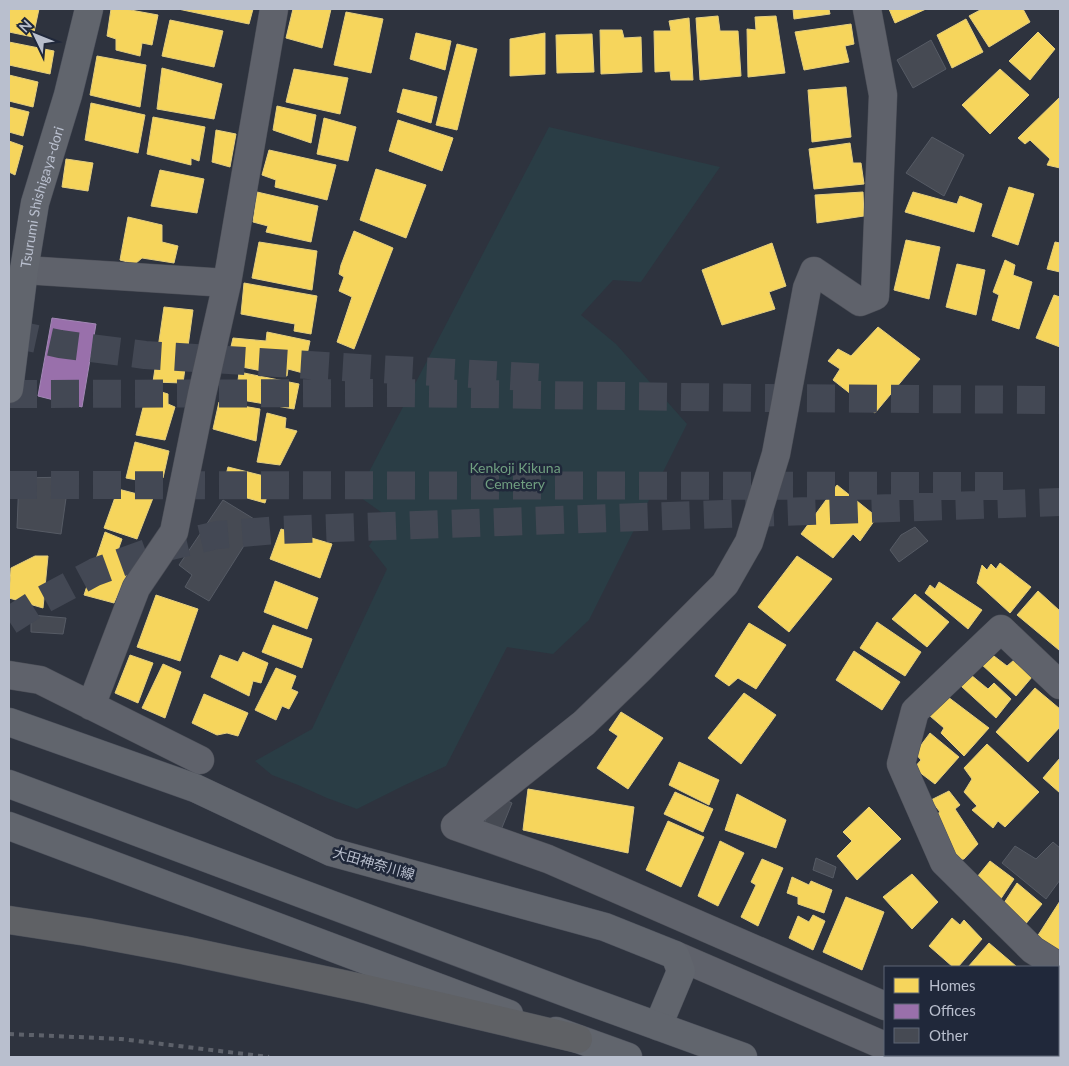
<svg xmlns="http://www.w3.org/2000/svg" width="1069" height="1066" viewBox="0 0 1069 1066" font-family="Lato,'Noto Sans JP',sans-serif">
	<rect width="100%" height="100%" fill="#2e333e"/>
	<path fill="#2a3d45" d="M549,127L720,167L641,282L613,280L581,315L616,344L687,424L589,620L553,654L507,647L446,766L405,785L357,809L327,798L298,785L272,775L255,761L312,729L387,569L369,546L388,517L357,495Z"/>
	<path fill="#f6d55c" stroke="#e4ce7e" d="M9,9H39L33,37L9,32Z
		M111,9H125L158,15L152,45L142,43L140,56L116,50V39L107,36Z
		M178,9H253L249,24Z
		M293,9H331L322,48L286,38Z
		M793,9H829L830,14L794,19Z
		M889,9H926L895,23Z
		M982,9H1023L1030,22L989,47L969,16Z
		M346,12L383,19L371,73L334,65Z
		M718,16L720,31H738L741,76L700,80L696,18Z
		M776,16L785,73L748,77L747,29L756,30L755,17Z
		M689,18L693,80H671L670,71L655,72L654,31H671L669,21Z
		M966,19L983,52L952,68L937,35Z
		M170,20L223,31L214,67L162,56Z
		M851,24L854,44L845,46L849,62L804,70L795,32Z
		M600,30H622L624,38L641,37L642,72L601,74Z
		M1038,32L1055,49L1030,80L1009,61Z
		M416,33L451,41L445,70L410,59Z
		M545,33V74L510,76V39Z
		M592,34L594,72L557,73L556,35Z
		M9,42L54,51L50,74L9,65Z
		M457,44L477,49L457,130L436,125Z
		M97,56L146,65L140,107L90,95Z
		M162,68L222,84L214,119L157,109Z
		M294,69L348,78L340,114L286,102Z
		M1000,69L1029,95L990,134L962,105Z
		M9,75L38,82L33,107L9,101Z
		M846,87L851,137L812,142L808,90Z
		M403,89L437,97L431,123L397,112Z
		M1060,97V168L1047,165L1050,159L1030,140L1025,144L1018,138Z
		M91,103L145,115L138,153L85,140Z
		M277,106L316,115L311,143L273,130Z
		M9,107L29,112L23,136L9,132Z
		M153,117L205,127L199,161L191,158V165L147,154Z
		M324,118L356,127L348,161L317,154Z
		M398,120L453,138L442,171L389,151Z
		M216,130L236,134L230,167L212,162Z
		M9,141L23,146L15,175L9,172Z
		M850,143L853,163H861L864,184L814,189L809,149Z
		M269,150L336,165L327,200L275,187L276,180L262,175Z
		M66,159L93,163L88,191L62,187Z
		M376,169L426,185L406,238L360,220Z
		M160,170L204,179L197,213L151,206Z
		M1009,187L1034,194L1018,245L992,236Z
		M257,192L318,206L311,242L266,232L268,226L253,222Z
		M863,192L864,216L817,223L815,195Z
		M913,192L957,204L960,196L982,204L974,232L905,212Z
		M128,217L162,225V242L178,246L174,263L142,258L135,264L120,260Z
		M354,231L393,248L354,349L337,342L352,297L339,291L344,277L339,274L341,265Z
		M906,240L940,247L929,299L894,290Z
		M259,242L317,251L312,290L252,278Z
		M1055,242L1060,243V272L1047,269Z
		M772,243L786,286L769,292L775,309L722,325L702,270Z
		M1005,260L1015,265L1013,275L1032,282L1019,329L992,320L999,295L993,292Z
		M957,264L985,270L976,315L946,307Z
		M244,283L317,296L311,334L294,331L295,324L241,314Z
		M1054,295L1060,297V347L1036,338Z
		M164,307L193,310L183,383L153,382Z
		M878,327L920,359L875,413L833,380L840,369L828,361L838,349L851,356Z
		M267,332L310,341L303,373L288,369L287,376L227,364L233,338L266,341Z
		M239,372L299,384L294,409L236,399Z
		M148,388L168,394V404L175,407L165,440L136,435Z
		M219,402L260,409L256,441L213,429Z
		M267,413L286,418L285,428L297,431L280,465L257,462Z
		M135,442L169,451L163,478L150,475L148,482L126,478Z
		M228,467L272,478L265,503L222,491Z
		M837,485L877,517L860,541L853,534L833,558L801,534Z
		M118,489L153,498L137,539L104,528Z
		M281,529L332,544L320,578L270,559Z
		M105,532L122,539L117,553L134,558L114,603L84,595Z
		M35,556H48L43,608L9,598L11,568Z
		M797,556L832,579L789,632L758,607Z
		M1000,563L1031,587L1010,613L977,583L982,565L987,570L991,564L996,569Z
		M275,581L318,598L307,629L264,612Z
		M939,582L982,610L968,629L925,593L930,585L935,589Z
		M1038,591L1060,611V649L1059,650L1017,615Z
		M915,594L949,622L927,647L892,619Z
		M156,595L198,609L180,661L137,647Z
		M877,622L921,652L905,676L860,648Z
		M749,623L786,645L756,689L738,678L729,686L715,676Z
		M273,625L312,639L302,668L262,652Z
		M854,651L900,682L882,710L836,680Z
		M243,652L268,663L261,683L253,681L249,696L211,677L220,655L238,662Z
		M990,653L1007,666L1014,660L1032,677L1016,696L980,663Z
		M130,655L153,663L138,703L115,693Z
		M163,664L181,672L165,718L142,708Z
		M276,668L296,676L291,689L298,692L289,709L282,706L276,720L255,710Z
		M971,675L988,689L994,683L1011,699L996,718L961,686Z
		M1035,688L1060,709V727L1028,762L996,732Z
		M744,693L776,715L741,764L708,738Z
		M204,694L248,713L238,736L227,733L217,735L192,723Z
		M948,697L989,728L964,756L941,733L944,728L930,716Z
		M621,712L663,738L628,789L597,768L618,736L609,730Z
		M930,733L959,757L935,784L914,768L921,760L915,753Z
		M987,744L1039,792L1005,827L998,821L993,828L972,810L977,806L964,792L972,779L964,768Z
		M1060,758V793L1043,778Z
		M679,762L719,780L709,805L669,785Z
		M528,789L634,807L628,853L523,830Z
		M949,791L960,805L955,809L978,844L964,859L955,860L932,818L940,812L931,800Z
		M675,792L713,809L703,832L664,814Z
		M737,794L786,820L776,848L725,830Z
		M869,807L901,839L857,880L837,856L852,841L843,832Z
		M668,821L704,837L681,887L646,870Z
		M720,841L744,853L718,906L698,896Z
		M762,859L783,868L758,926L741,917L756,885L751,882Z
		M990,861L1014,879L998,903L973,882Z
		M912,874L938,902L912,929L883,897Z
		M792,877L809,885L811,881L832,890L824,913L798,904V897L787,893Z
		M1017,883L1042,904L1024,926L1000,909Z
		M846,897L884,912L862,970L823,952Z
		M1060,901V959L1035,940Z
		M813,915L825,921L813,950L789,938L798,916L809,922Z
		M952,918L960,925L964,920L982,939L958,967H953L929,946Z
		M989,943L1017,967H968Z
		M1058,995L1060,996V1019L1058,1024Z"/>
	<path fill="#9970ab" stroke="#a388b6" d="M52,318L96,324L82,407L38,396Z"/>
	<path fill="#464a53" stroke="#565b65" d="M931,40L946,69L913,88L897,60Z
		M932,137L964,155L944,196L906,173Z
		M69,477L61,534L17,528L19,478Z
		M223,500L259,522L209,601L185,587L192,575L179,565Z
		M915,527L928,541L899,562L890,550L901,535Z
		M31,615L66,618L63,634L31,632Z
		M501,798L512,803L501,830L485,822L490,808Z
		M1053,842L1060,848V880L1046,899L1002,863L1015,846L1036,859Z
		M816,858L836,867L833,878L813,870Z"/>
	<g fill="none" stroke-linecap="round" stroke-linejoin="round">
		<path stroke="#434854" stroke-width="28" stroke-dasharray="28 14" stroke-linecap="butt" d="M9,333L60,344L145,355L359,368L547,378
			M9,394L401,393L760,398L1060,400
			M9,485L1014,486
			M9,621L37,603L95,572L158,549L217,535L278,530L1060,502"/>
		<defs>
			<path id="minor" d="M24,270L227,283
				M9,675L40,680L200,760
				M1060,685L1001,629L915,711L901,764L944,862L1033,950L1060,967
				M91,706L136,588L174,532L202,394L227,283L274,9
				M455,826L584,723L640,669L725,584L749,542L776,454L807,288L814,271L860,302L875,296L883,95L867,9
				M455,826L548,859L885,1006
				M675,955L885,1046
				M906,1055L912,1057
				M1045,1055L1048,1057"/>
			<g id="major">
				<path id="s1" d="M9,389L24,270L35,203L68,95L89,9"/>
				<path d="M9,722L195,788L331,852L605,927L675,955L681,971L658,1026"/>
				<path d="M9,784L575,996L743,1057"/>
				<path d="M9,826L509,1014"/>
				<path d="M556,1031L628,1057"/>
			</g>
			<path id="highway" d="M9,920L87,932L183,950L366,989L578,1039"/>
		</defs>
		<use href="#minor" stroke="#4b4e57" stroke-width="29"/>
		<use href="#major" stroke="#4c505b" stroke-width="29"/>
		<use href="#highway" stroke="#4b4f59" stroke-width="29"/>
		<use href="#minor" stroke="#5f626b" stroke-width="28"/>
		<use href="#major" stroke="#61656d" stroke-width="28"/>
		<use href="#highway" stroke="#5f6165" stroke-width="28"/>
		<path stroke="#5d616a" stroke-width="4" stroke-dasharray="5 5" stroke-linecap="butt" d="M9,1034L121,1039L269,1057"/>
	</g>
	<g text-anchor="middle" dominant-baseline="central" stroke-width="5" stroke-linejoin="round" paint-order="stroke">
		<g font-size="14" fill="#b9bfce" stroke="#20283a">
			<text stroke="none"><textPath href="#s1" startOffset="195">Tsurumi Shishigaya-dori</textPath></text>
			<text transform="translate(374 863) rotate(16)">大田神奈川線</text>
		</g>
		<g font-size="14" fill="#709f80" stroke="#20283a">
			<text x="515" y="467">Kenkoji Kikuna<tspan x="515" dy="16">Cemetery</tspan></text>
		</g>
	</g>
	<rect width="1069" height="1066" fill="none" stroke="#b9bfce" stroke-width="20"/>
	<rect x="884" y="966" width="175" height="90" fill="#20283a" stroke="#5d6475"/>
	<rect x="894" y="978" width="25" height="15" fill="#f6d55c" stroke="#5d6475"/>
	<text x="929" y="991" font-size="15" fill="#b9bfce">Homes</text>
	<rect x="894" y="1004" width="25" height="15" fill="#9970ab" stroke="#5d6475"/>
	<text x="929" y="1016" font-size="15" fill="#b9bfce">Offices</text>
	<rect x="894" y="1028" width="25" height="15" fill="#464a53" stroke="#5d6475"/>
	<text x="929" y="1041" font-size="15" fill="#b9bfce">Other</text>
	<g transform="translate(35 35) rotate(313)" stroke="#20283a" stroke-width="4" paint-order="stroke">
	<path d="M0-4L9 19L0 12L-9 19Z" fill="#b9bfce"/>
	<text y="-8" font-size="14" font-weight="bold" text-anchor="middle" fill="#b9bfce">N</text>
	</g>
</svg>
